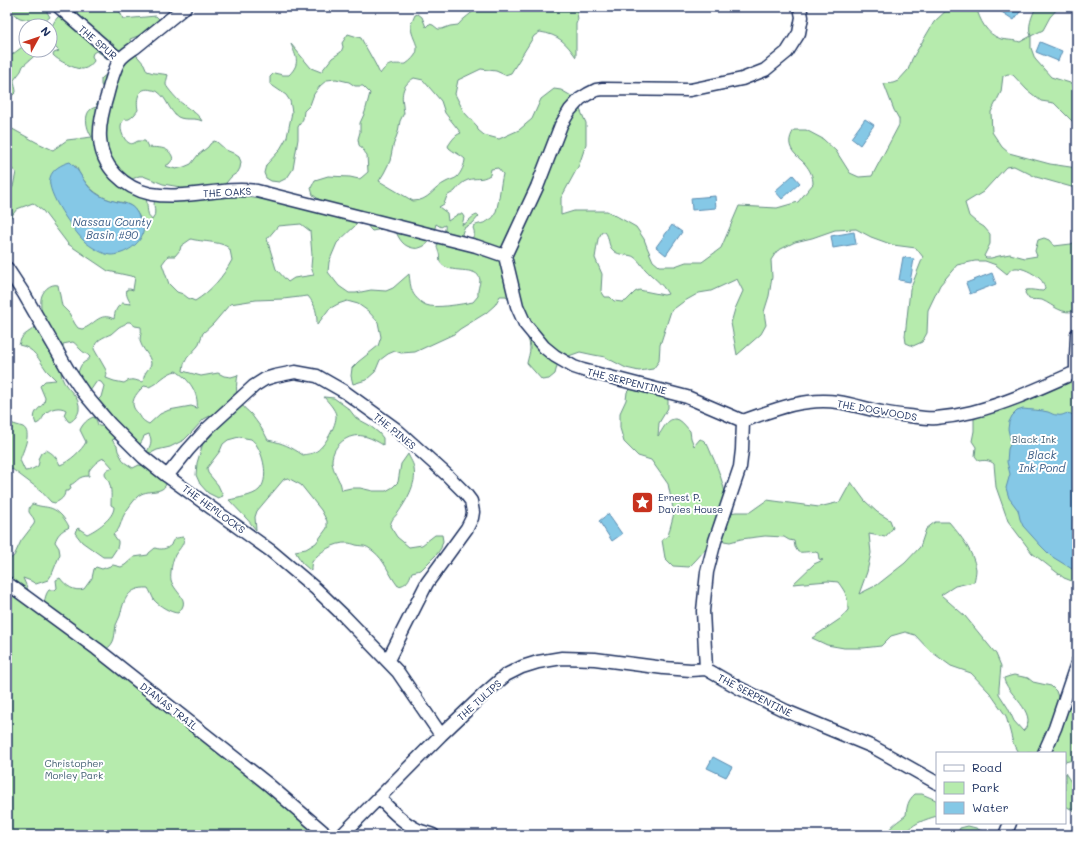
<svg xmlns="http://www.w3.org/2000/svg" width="1084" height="842" viewBox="0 0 1084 842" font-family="Mali,sans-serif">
	<rect width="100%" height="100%" fill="#fff"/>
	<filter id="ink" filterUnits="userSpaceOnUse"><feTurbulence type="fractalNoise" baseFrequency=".025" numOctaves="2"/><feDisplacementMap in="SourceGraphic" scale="8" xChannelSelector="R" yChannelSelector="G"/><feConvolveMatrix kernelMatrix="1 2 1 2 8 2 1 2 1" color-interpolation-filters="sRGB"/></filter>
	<g filter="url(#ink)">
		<path fill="#b6ebad" stroke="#688d86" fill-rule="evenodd" d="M7,7H44L50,17L45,21H33L20,18L15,15L8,9H7Z
			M66,7H115L121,14L123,19L156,16L159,19L158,22L143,34L130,39L132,50L144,64L147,71C154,74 161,73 168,75C167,79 166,82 166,85C167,88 179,102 183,104C190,111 197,112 202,121C194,117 186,121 178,117C169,111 167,98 158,92C157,91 154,90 152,90C138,86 136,99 138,110C135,114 133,117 129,119C125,120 125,118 123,121C118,126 123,140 129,143C133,145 135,142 138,141C140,141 143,141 145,141L148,147C158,148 170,146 173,159L169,164L165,166L176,169L184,167L191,164L198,155L208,147L210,144L214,141L217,142L226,150L233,153L239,157L241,162L240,168L238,172L231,177L226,183L232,187L324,203L313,195L311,188L315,180L328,176L350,177L359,179L361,178L368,172L367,155L359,145L358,139L360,132V123L365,112L370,93L363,86H355L349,82L336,79L327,80L320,86L314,94L310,105L304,111L303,119L298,127V139L293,169L287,178L279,182L271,181L266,178L264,173L266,165L279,151L287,137L292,112L290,101L286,95L270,84V77L274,73L283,75H289C301,63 296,57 291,44L311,68L321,72L332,58L341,52L343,47L342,43L348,34L361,38C367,50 375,62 380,74C389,61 393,65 406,64C428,48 410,42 411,24C412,21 414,18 415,15L418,14L422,17L426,27L429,24L433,25L438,29H442L450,26L458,25C463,18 472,14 477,7H576L578,19L576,24V57C565,42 559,35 540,32L534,36L511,73L505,75L496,71L481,69L458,80L455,94L464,112L477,126L478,130L484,135L499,139L519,130L532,119L541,99L554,89L561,90L575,98L586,123V144L579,165L561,198V215L574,211H607L620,218L636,227L644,239L647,247L653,261L659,266H675L686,262H702L721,248L739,206L777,208L798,202L813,184C813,176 810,170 805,164C803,161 799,159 796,155C788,147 788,139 794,130H806L823,139L836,151L850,173L859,177L872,176L899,125V119L894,110L884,84L893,83L898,81L908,70L912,59L934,22L950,7H976C980,20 986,34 1001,39C1005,40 1014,40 1020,42L1031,36C1027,27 1032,16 1036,7H1061L1058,8L1050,17L1043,30L1031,36V48L1035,59L1051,77L1070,83L1077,89V126L1054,103L1041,101L1027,90L1013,75L1008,74L1003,76L1001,92L991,112L992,132L1002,147L1009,153L1050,164L1077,168V190L1075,188L1036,177L1014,166L1006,167L983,192L965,203L969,216L976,222L984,227L990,234V244L984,256L986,258H991L999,256L1010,254L1025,258L1037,256L1035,251L1038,240L1044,238L1049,240L1054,246L1071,244L1077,241V268L1075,269L1077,270V311C1061,315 1055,306 1042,300C1038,299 1033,300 1029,299L1025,293L1026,290C1032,289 1037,291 1043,291L1045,289C1044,285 1043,281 1039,278C1033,273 1022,267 1015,268C1011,269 1009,271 1007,274L996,265L985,261H975L957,265L940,285L928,310L927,333L922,342L913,346L906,343L905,336L910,290L923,257L916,248L893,245L871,237L856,229L835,230L812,238L795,242L777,251L771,260L772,277L769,296L764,312L766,325L761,334L737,355L731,323L735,309L743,291L737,279L711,291L699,293L683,302L671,311L660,345L659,361L653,369L639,371L626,368L605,357L594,355L580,352L566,357L557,366L555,374L549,379L542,380L527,363C528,358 530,353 530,348C530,335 513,307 506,296H500L495,305L486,313L460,329L454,334L415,352L401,353L395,351L388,354L380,360L375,372L366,380L353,384L351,376L352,368L358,362L378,346L381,337L378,322L368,311L358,304L347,301L338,304L329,309L317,325C317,312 316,306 308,296L283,299L256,300L230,304L213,324L203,333L198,346L187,358L184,364L183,371L201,376L218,373L224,376L231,377L238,375C236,385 235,396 242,405C244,408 248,411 251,414C257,422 264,431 268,440C283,443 291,447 303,455C307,454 312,454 315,452C324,448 337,425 336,415C335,409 328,402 324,397L334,398L349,409L356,418L369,425L379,433L383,438V445C377,441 369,437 363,436C348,433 333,445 332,460C332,468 336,474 339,481C341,483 341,487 342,490L351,488H360L373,491H386L393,487L398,482L401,464L408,454C410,459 414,464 414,469C417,484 406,501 398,513C394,518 392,518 390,526L397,537L409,547L422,545L435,535H442L443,541L441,548L437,554L421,570L412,572C409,580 407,585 398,586C389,575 385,560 373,551C364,544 365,547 356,545C353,544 350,543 347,543C336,542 318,552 312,562C311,564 311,568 311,571L302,563L295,551L306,549L316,543L327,528V521L321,510L301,485L288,478L284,479L257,511L255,517L256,530C248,519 238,510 229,500C237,498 253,496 259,490C269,480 264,457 257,446C256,443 253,441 251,439L239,437L228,440L223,444L220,451L207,468L208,473L218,485L223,496L218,498L208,493L200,484L196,475L197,463L203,443L211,436L216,429L214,414L204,419L191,433L184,440L170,447L157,450L151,453L147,452C150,446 153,441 149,434L144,436C143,441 140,443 139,447C130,443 121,435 112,440L117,446L118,451L124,462L133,468L139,465L145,466L167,480C165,497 147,487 137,497C133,502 127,509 124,515C120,522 121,530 113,534L118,541V544L117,548L111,557H103L82,542L75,533L76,530L78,528L87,534C96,530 114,518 114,507L111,505C111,497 112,490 109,482C108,479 105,477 105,473C106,469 110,468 113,468L104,458C98,460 92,466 89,471V476C77,476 78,482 70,485L71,488L70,490L68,491H65C65,497 61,500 55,503L51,502L40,490L12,469L7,470V422C12,424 18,425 23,427C33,433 22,452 20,460L25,471C30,471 34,468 38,466L39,462L38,459L41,453L46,450C53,453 57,458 60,465C69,462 82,450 86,442L80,430C82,425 88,418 94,417C101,425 93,427 107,426L98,404V400L101,397L104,386L101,382L97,381L90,391L85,392L76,381C78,376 78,369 82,364C85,361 88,361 90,357C87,353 83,353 80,349C77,347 77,344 73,342L63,344C63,347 65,350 65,353C65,361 59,370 62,378C66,390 81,396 79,410C78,415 75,419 70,422L68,421L64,415L66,410C60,406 50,408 45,414C42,418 42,422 36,424C31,413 38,410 44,403L45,398L40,386L45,381L56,380C53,377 50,374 47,371C38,359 35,348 19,345C20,343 20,341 21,339C25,332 36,330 39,321C43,314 40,307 41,299C42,291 50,283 58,285L62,306L69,313L75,324L78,328L82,329C94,326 99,311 114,319C115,311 116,308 122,303L131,304C129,300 125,295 127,289H130L133,290L135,277L108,271L68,244L43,211L33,203L17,209L7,222V194L13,187L16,172L7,165V126L36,142L53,150L67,140L92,137C85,127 82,107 99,107L96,104L100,101L104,90L101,85V79C108,71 122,71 126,62C120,59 117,61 111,60C105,59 102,53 96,51L93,53L92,56L94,61C91,65 88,68 83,69C76,70 57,60 53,55L54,53L59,51L50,42C50,32 51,24 58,17C62,12 62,14 66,7ZM414,78L423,80L441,101L445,113L461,133C455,135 452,140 448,146L449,148C453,152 460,154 465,159C465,164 461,173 457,177C455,179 449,180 446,182C433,188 429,201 413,201L379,181L384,173L390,161L393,146L398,132L400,121L404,113C402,98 399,87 414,78ZM76,166C84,184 94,195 113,201C118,202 124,202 129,205C136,208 140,218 143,224L52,173ZM498,168L503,174C500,185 499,208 494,216C493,218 491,219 489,220C485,224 479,223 474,226L473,228C478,238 467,243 462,234L464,228L473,223L479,216L477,215C470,217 468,223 462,225L464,217L462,214H458L448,221L447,213L439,207L444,204L447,196C449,194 453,193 455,191C459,186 462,182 468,180C477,177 480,181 490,175L491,169ZM139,176H143L163,184L180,187L172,190L155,199C152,207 158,212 152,220C145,213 149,204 145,196L126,177C131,180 133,179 139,176ZM362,210C367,217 364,224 372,231L383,229L392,223C396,231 399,242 407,246C411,248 416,249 419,248C431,245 433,235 436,224L441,227L445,225C447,233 437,239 437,247C437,248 439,253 439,253C440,256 439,259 440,262C448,276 478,264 480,280C480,285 477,289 478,296L473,302C462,304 435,309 426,305C421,303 415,297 413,293C410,287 410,280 409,274L393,288L386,291L371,290L356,293H349L339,286L328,272L329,262L337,243L357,224L359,219L356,215ZM301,224L310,231L312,255L311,267L314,275L294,278L288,282L276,269L267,239L278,226ZM602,232H605C610,237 607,246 614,251C619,256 630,254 634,257C639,260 641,265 645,269C653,278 661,282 668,294L664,295L639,290L635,292L626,301L622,302L614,301L610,297H605L601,291L602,274L595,258L598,239ZM191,239C200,242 226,241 230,250C231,253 231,257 232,260C223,277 211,291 195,301L188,298L183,294L177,292L169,284L162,264L168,256H175L180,250L181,246ZM127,322H130L135,326L141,327C142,332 140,336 140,340C141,349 151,355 151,364C150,367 148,369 146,372C144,375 144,378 143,382C135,381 133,377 124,383L114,381L106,378L107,374L106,370L94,349C95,340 104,337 111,334C114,332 116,329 119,327C122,325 125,325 127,322ZM176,371C189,379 199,393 197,408L191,406L169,410L160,414L149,424C145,422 142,420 140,416C138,413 135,410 134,408C130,399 139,391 144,386L149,387C159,383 165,373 176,371Z
			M26,44V50H41L23,66L21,71L14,80C14,85 16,88 16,92L13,95L7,97V57L13,54Z
			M1077,373V583L1064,578L1032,553L1008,521L996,487L994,464C990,460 984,460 979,461L975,456L976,447L972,441L974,431V419L979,415Z
			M632,387L668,398V408L659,423L658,436C663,430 668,415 679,420C683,422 687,428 690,431L691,438L694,446L700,439C702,440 704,440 705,442C708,444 709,449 711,453C720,472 726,492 729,513L736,512H750L767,500L819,507L840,502L851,482L865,501L877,512L890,520L893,528L885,537L869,534L871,553L867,572L859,594L877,585L905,563L920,547L926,529L935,522H949C961,536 973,551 976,569C976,573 975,578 974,582L955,586L941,595L965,616L996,654L1001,666L999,688V694L1008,708L1014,721L1023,731C1039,716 1012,697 1006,684C1005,683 1004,680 1004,678L1010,676L1014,675L1028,678L1033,682L1051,686L1056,691L1059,700L1077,681V759L1065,762V753H1018L1013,743L1006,716L990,693L971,673L951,666L929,650L915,635L905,632L891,636L881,646L863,648H844L827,645L812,638L840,619L848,610C848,596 846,593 838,582L828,581L793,584L814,564L823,560L819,559L818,553C812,550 805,553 798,552L795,547L794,541L789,540L784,537L765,536L741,539L730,542L724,541L721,535C708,544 700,557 689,567L673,566L665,558L662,540L668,536L674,513L668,484L651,460L638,456L624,442L620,428V413L626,400L627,392Z
			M33,504C45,509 51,504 62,516C65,520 67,522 69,527L68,528C62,530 57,535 55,542L59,548L60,554L52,574L48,580L36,584L31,581L23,578L29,592L44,609C44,603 45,594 49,590H55L57,588L56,580L60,578C66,586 74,592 84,589L92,578L94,569L96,567L102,569L113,565L121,567L125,565L134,557L148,555L149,553L155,548C161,550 167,549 171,545C173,538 176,538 183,537L184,539C183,546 179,549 175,555C172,561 170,574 171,580C175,594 192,599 178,613C171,613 158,605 154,600C152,596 150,591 148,588C128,587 124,599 120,616C119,619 117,622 116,625C114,636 116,643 105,650L327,835H7V561L14,556L21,541L34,524C36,519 31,516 29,512C29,508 29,506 33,504Z
			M1065,773L1073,785L1077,786V812L1065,806Z
			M915,794H922L936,800L937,801V816C927,819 909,824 906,835H887C889,826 899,821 906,815C907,806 908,800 915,794Z
			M968,826L976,828L989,835H958V832L960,828Z"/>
		<path fill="#85c8e6" stroke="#5b8bb0" d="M994,7H1020L1022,9L1014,20Z
			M1040,42L1062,51L1058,61L1036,52Z
			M865,119L874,125L860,145L851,138Z
			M70,162C80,170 83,183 93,191C100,197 109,200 118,202C121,203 126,203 129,205C134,207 137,212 139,217C140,219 143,222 143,225C146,236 135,247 126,251C123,253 115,255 111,255C104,255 89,246 84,241C74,231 46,193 50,178C52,169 62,164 70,162Z
			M793,175L800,183L782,199L775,191Z
			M715,196L716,208L692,210L691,198Z
			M672,225L682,232L666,255L656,247Z
			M854,232L856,244L833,248L831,236Z
			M903,257L914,259L910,282L899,280Z
			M992,273L996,284L970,294L966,283Z
			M1023,409C1030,410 1041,410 1048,412C1051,413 1053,415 1057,415C1066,417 1064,409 1077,417V572L1051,556L1041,546L1023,526L1020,519L1018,510L1009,498L1006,488L1010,474L1007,462L1008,449L1011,442L1008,429L1009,422L1012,416L1017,411Z
			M608,514L622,534L612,541L599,521Z
			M713,757L732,767L726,777L707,768Z"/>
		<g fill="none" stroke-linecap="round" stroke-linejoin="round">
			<defs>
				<path id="minor" d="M59,7L120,60
					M185,7C169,20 153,33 137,46C132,50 123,55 119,61C113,72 110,84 107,96C103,109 99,124 100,138C101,167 124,188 151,194C187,200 222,186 257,191L476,246L505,256
					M800,7L802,17L799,33L787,52L765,70L742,79L690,90L603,89L596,90L588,94L580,99L570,110L561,125L537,187L505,256L517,306L525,324L544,347L555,356L574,367L583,370L687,397L743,421L742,450L740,467L715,541L707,572L703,611L706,669L739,688L786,711L873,747L937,783
					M7,268L24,294L68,370L83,392L110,424L143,457L167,476L271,551L316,589L344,616L398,672L441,735
					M1077,334L1076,357V372L1077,373
					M743,421C773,410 805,397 838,402C852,404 867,409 882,412C891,414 900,415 909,416C918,417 927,419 936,418C948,417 960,415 972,412C1008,403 1042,387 1076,372
					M167,476L188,450L207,429L254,386L265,379L275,376L295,372L317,376L345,392L396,429L447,475L465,493L471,501L473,512L472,518L467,528L427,583L388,660
					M7,583L97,649L269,785L327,835
					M1044,753L1055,728L1077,663
					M379,798C391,810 403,823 418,830C423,832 428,833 433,835
					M342,835L441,735L483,695L506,675L522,667L538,662L562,658L595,659L664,668L691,670L706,669
					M1005,835L1010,823"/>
			</defs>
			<use href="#minor" stroke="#1b2f5e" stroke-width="15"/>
			<use href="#minor" stroke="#fff" stroke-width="12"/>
		</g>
	</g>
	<defs>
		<symbol id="sight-square" viewBox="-11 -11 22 22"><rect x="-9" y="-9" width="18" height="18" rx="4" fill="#c8321e" stroke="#fff"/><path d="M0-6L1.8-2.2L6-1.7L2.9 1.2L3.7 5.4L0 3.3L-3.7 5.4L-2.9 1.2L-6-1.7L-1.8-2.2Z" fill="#fff"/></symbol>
	</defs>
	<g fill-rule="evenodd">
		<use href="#sight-square" x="630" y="490" width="25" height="25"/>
	</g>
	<g text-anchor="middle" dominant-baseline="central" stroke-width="4" stroke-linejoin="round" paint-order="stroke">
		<g font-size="10" fill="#1b2f5e" stroke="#fff">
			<text transform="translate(98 42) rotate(40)">THE SPUR</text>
			<text transform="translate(227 192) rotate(-3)">THE OAKS</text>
			<text transform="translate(627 381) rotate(14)">THE SERPENTINE</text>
			<text transform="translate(877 410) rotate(10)">THE DOGWOODS</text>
			<text transform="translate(395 431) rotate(39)">THE PINES</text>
			<text transform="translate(214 509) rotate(36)">THE HEMLOCKS</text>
			<text transform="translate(755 695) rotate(27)">THE SERPENTINE</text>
			<text transform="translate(479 700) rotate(-42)">THE TULIPS</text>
			<text transform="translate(169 706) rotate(38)">DIANAS TRAIL</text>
		</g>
		<g font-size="10" fill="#425e72" stroke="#fff">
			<text x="1034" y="439">Black Ink</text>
			<text x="74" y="763">Christopher<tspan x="74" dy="12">Morley Park</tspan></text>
		</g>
		<g font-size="10" fill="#1b2f5e" stroke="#fff" text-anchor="start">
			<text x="658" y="497">Ernest P.<tspan x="658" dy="12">Davies House</tspan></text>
		</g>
		<g font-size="11" font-style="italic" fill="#3b5d87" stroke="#fff">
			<text x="112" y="221">Nassau County<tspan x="112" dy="13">Basin #90</tspan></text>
			<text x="1042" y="454">Black<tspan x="1042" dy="13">Ink Pond</tspan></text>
		</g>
	</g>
	<rect width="1084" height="842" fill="none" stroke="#fff" stroke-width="24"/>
	<rect x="12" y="12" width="1060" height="818" fill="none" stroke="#1b2f5e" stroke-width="1.5" filter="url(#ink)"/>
	<rect x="936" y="752" width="130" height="72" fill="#ffffff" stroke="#a4acbf"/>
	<rect x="944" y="765" width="20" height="6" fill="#ffffff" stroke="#a4acbf"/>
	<text x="972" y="772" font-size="12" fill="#1b2f5e">Road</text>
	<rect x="944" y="782" width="20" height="12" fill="#b6ebad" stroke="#a4acbf"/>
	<text x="972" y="792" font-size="12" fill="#1b2f5e">Park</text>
	<rect x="944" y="802" width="20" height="12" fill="#85c8e6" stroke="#a4acbf"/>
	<text x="972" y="812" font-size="12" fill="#1b2f5e">Water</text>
	<g transform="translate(38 38) rotate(50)"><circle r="19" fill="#ffffff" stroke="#a4acbf"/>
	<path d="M0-3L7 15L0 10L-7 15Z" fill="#c8321e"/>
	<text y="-6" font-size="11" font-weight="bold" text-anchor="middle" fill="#1b2f5e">N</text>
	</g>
</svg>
